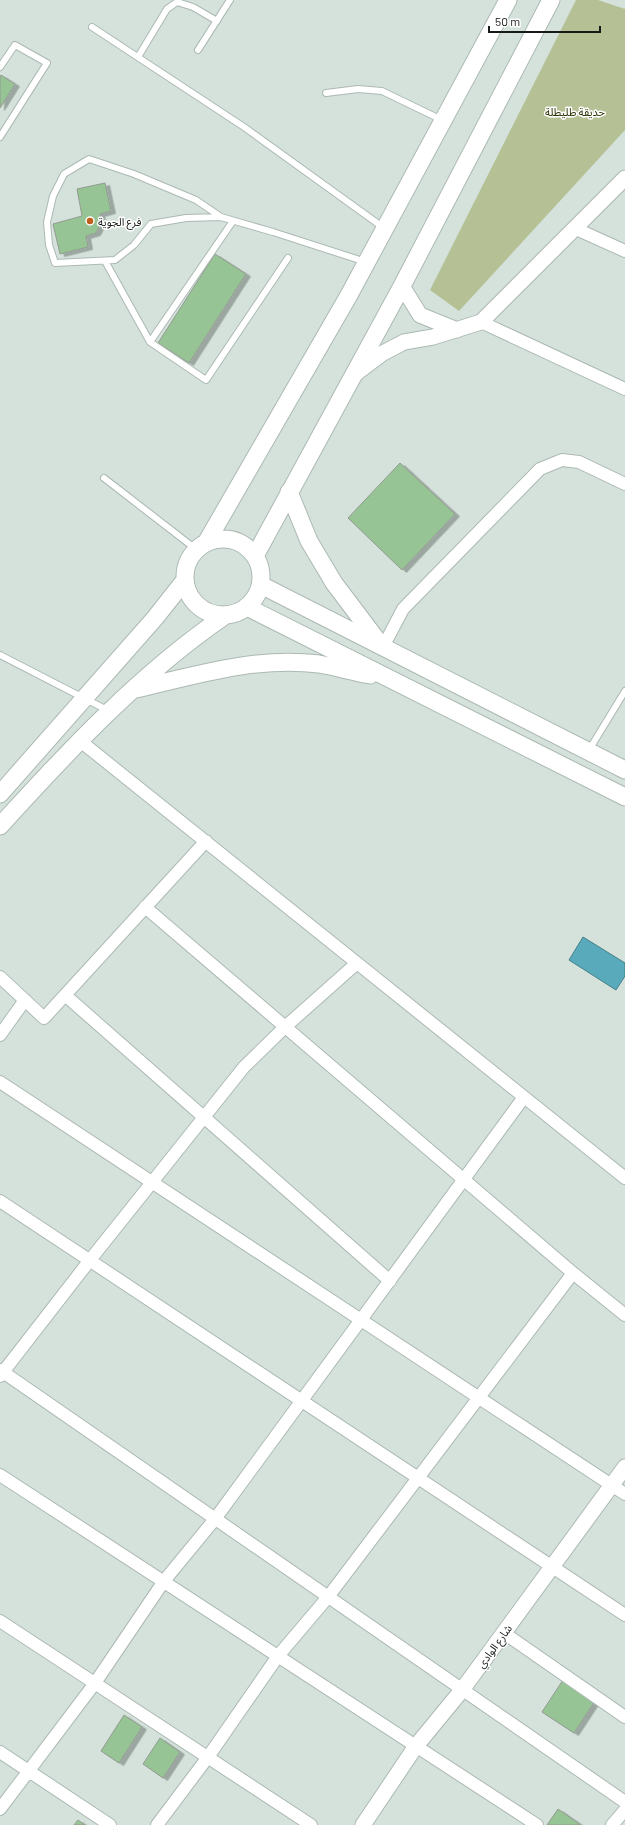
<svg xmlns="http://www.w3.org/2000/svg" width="625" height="1825" viewBox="0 0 625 1825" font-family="Barlow,'Noto Sans Arabic',sans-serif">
	<defs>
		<filter id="shadow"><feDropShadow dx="4.5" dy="2.5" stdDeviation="0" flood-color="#0004"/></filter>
	</defs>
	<rect width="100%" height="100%" fill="#d4e2db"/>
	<path fill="#b5c094" d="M576,0H598L625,9V130L459,311L430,290Z"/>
	<path fill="#59aaba" stroke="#457f89" d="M583,937L625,963V976L616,990L569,960Z"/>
	<path fill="#97c494" stroke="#929a91" filter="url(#shadow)" d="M1,75L15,84L0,108V77Z
		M105,183L111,211L100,214L102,221L96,233L86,236L88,247L60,254L53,224L82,216L77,189Z
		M215,254L246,274L189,363L158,343Z
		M400,463L455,514L402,570L348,518Z
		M563,1680L595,1701L574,1733L542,1712Z
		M124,1715L142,1727L119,1763L101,1751Z
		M160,1738L180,1752L163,1778L143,1764Z
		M558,1809L581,1825H547Z
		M78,1820L85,1825H74Z"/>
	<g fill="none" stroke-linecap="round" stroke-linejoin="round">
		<defs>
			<path id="service" d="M92,27L244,127L384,228
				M198,50L230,0
				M138,57L167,9L177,2L193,7L217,21
				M0,67L15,45L47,63L0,137
				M326,93L358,89L382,91L442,120
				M221,217L196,200L134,174L89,159L64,174L53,196L47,222L49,245L55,263L115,260L134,245L151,224L186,218L221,217L273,232L366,262
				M105,261L150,342L233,221
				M150,342L206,380L288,258
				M104,478L197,550
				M0,655L109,711
				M589,750L625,691"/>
			<path id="minor" d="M574,228L625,251
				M481,322L625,389
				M383,647L403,609L540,469L562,460L579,462L625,484
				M79,740L625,1178
				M145,907L573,1273L625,1315
				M0,977L44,1018L206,841
				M65,995L390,1281
				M0,1035L25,1000
				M0,1082L625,1494
				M0,1201L625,1615
				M0,1370L625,1802
				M0,1376L90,1260L244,1067L285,1027L357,963
				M0,1475L537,1825
				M0,1621L311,1825
				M504,1633L625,1717
				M0,1752L110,1825
				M0,1809L95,1683L164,1581L215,1519L524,1097
				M157,1825L208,1757L278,1656L328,1597L573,1273
				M612,1825L625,1810"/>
			<path id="tertiary" d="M402,286L420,315L457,330
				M355,374L383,353L404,342L433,337L481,322L625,178
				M363,1825L416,1746L462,1690L625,1467"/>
			<path id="secondary" d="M289,492L309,541L334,583L380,644
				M185 577a38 38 0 1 1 76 0a38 38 0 1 1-76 0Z
				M206,543L349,295L508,0
				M255,556L402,286L551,0
				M261,585L625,770
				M247,607L625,797
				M136,689C196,675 258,656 319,664C336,667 353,672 370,675
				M0,794L155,618L185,580
				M0,826C69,750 141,673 226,615"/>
		</defs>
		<use href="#service" stroke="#acb9b3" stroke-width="8"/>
		<use href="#minor" stroke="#acb9b3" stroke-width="14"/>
		<use href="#tertiary" stroke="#acb9b3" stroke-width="17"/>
		<use href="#secondary" stroke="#acb9b3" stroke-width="19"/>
		<use href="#service" stroke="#fff" stroke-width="6"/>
		<use href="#minor" stroke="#fff" stroke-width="12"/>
		<use href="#tertiary" stroke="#fff" stroke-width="15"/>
		<use href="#secondary" stroke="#fff" stroke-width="17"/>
	</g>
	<circle fill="#bf5f1b" stroke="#fff" stroke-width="1.5" cx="90" cy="221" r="4"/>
	<g text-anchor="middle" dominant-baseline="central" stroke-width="3" stroke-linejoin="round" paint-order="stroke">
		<g font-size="11" fill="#2b3304" stroke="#fff">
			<text x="575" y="111">حديقة طليطلة</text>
		</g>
		<g font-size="11" fill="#161b18" stroke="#fff" text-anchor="start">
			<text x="98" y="221">فرع الجوية</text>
		</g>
		<g font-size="11" fill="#161b18" stroke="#fff">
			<text transform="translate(494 1646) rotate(-54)">شارع الوادي</text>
		</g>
	</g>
	<path d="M489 26v6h111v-6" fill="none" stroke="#161b18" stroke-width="2"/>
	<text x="495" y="26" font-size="12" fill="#161b18" stroke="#ffffff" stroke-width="3" paint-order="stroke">50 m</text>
</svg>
